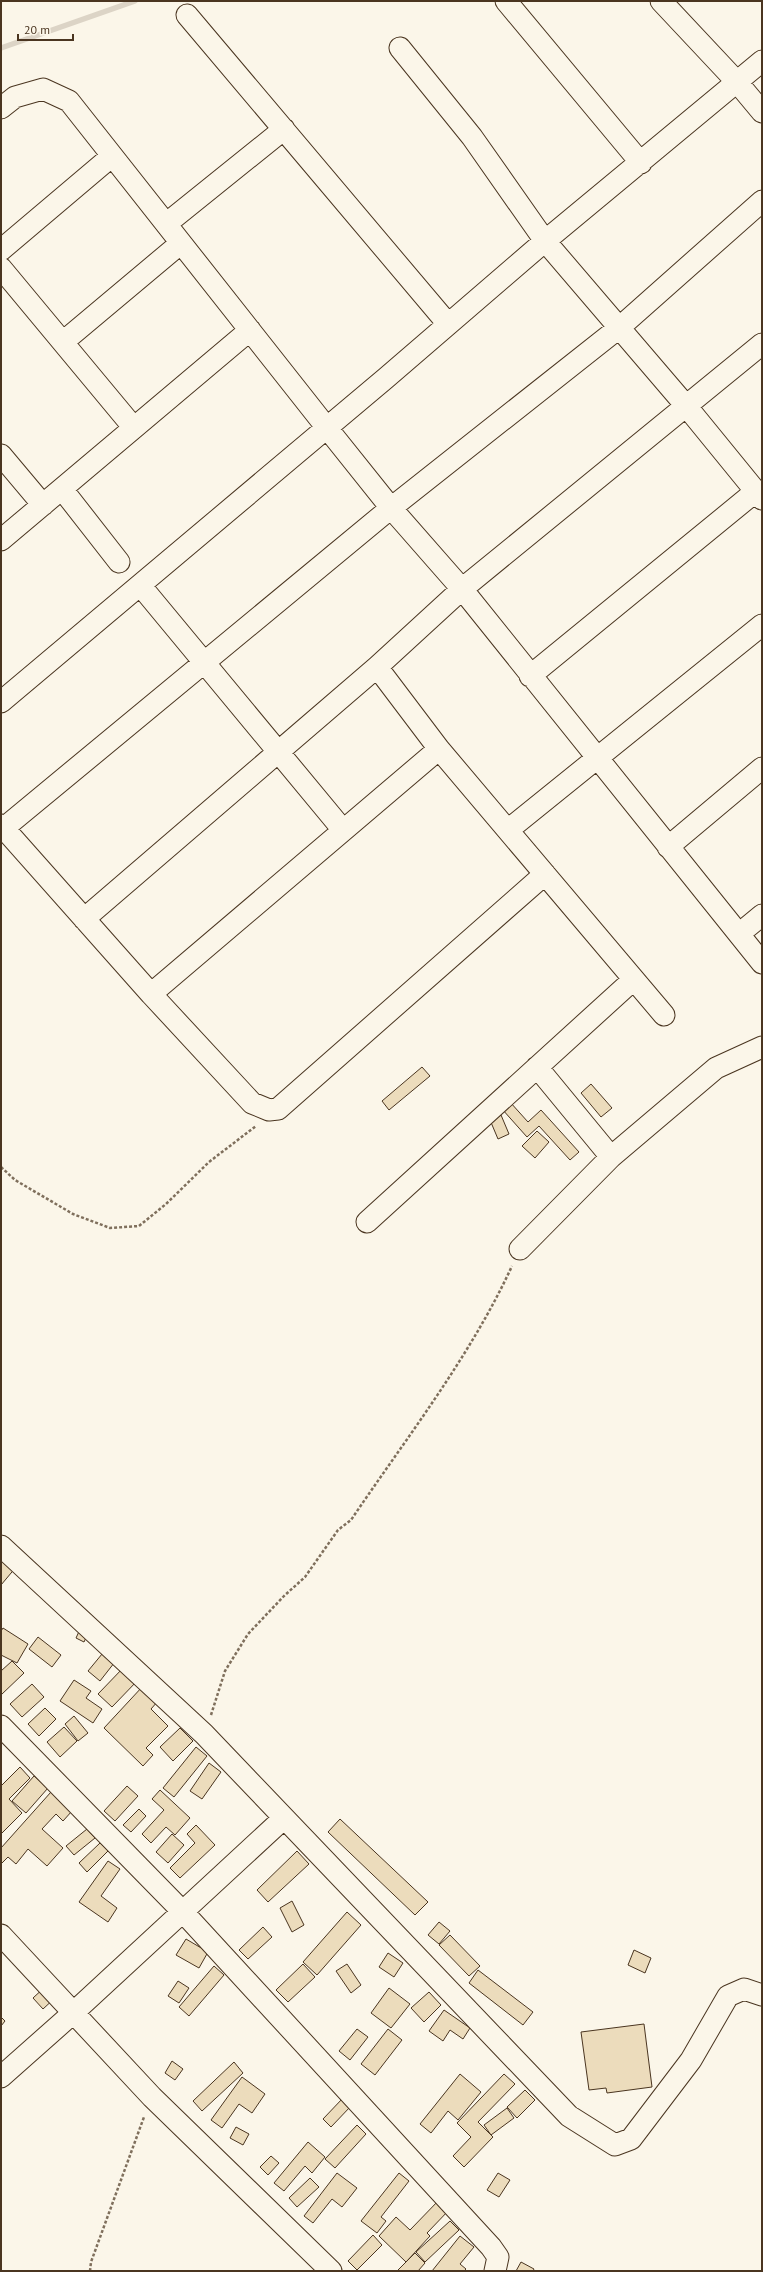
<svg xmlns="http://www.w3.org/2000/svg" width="763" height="2272" viewBox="0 0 763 2272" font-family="'PT Sans',sans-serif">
	<rect width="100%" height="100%" fill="#fbf6e9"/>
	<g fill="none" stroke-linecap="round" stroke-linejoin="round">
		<path stroke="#dcd4c6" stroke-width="5.5" d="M1,48L135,1"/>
	</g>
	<path fill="#ecdcbc" stroke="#4a3520" d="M422,1067L430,1076L389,1110L382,1101Z
		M591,1084L612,1108L601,1117L581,1093Z
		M510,1102L528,1122L541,1110L579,1152L570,1160L539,1126L527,1137L502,1109Z
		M501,1115L509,1134L498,1139L490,1120Z
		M537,1131L549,1142L535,1158L522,1146Z
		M1,1560H22L1,1585Z
		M82,1625L90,1629L84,1642L76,1638Z
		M3,1628L28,1644L17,1663L1,1655V1631Z
		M38,1637L61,1655L52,1667L29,1649Z
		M107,1648L118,1658L100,1681L88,1671Z
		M12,1661L24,1673L1,1695V1671Z
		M124,1667L138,1680L112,1707L98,1694Z
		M74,1680L91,1691L86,1698L102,1709L93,1723L60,1701Z
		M32,1684L44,1697L22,1717L10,1704Z
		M143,1686L158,1701L151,1709L168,1726L146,1748L153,1755L143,1766L104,1728Z
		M45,1708L56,1719L39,1736L28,1724Z
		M74,1716L88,1733L78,1741L65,1724Z
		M64,1727L77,1741L60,1757L47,1742Z
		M180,1728L193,1741L173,1761L160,1747Z
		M196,1747L207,1756L174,1797L163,1788Z
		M209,1763L221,1772L202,1799L190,1791Z
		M20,1767L30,1778L9,1799L22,1813L1,1834V1786Z
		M34,1776L48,1788L26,1813L12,1801Z
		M127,1786L138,1796L115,1821L104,1811Z
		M160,1790L190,1818L175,1835L166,1827L151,1843L142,1834L164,1810L152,1799Z
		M51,1792L72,1811L63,1821L56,1814L42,1829L63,1848L47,1866L28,1849L16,1864L8,1857L1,1864V1848Z
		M139,1809L146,1816L131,1832L123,1825Z
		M340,1819L428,1902L415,1915L328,1832Z
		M196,1825L215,1845L180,1878L170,1868L195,1843L187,1834Z
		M87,1829L95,1838L74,1855L66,1846Z
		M172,1834L184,1845L168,1863L156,1852Z
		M100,1843L108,1851L87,1872L79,1863Z
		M297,1851L309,1864L268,1902L257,1890Z
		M108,1861L120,1869L101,1896L117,1908L108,1922L79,1902Z
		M292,1901L304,1925L292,1932L280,1908Z
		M347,1912L361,1925L317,1975L303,1962Z
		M439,1922L450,1931L439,1944L428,1935Z
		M263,1927L272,1937L248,1959L239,1950Z
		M450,1935L480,1966L469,1976L439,1945Z
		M186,1939L208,1952L199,1968L176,1955Z
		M634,1950L651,1958L645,1973L628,1965Z
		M388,1953L403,1963L394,1977L379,1967Z
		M303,1964L315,1977L288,2002L276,1990Z
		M347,1964L361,1985L351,1993L336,1971Z
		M214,1966L224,1975L189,2016L179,2007Z
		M478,1970L533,2012L523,2025L469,1983Z
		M178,1981L189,1988L179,2003L168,1996Z
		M46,1986L56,1997L43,2009L33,1998Z
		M389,1988L410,2004L391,2028L371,2013Z
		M429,1992L441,2005L424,2022L411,2008Z
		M444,2010L470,2028L463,2039L450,2030L443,2041L429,2031Z
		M1,2017L5,2021L1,2026Z
		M644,2024L652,2087L607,2093L606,2088L589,2090L581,2032Z
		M357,2029L368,2037L350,2060L339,2051Z
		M388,2029L402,2040L375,2075L361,2064Z
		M172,2061L183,2069L175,2080L165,2073Z
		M234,2062L243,2073L202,2111L193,2101Z
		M460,2074L481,2092L458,2120L448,2111L431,2133L420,2124Z
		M504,2074L515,2084L478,2122L493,2137L464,2167L453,2156L471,2137L457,2123Z
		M242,2077L265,2094L252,2113L239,2104L222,2128L211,2120Z
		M525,2090L535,2100L517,2118L507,2107Z
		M343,2098L351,2106L331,2127L323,2119Z
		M507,2108L514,2118L491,2135L484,2125Z
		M357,2125L366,2134L335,2168L325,2159Z
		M236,2127L249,2134L243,2145L230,2138Z
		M308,2142L325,2157L312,2173L305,2166L284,2191L274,2183Z
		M271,2156L279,2163L268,2175L260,2167Z
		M337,2173L357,2188L342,2207L332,2199L313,2223L304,2216Z
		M399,2173L409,2181L381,2217L386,2221L377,2233L361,2221Z
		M498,2173L510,2180L499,2197L487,2190Z
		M310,2178L319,2187L297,2207L289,2198Z
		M440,2199L450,2209L427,2233L430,2236L406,2262L379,2236L396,2217L410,2230Z
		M450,2221L459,2230L425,2262L416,2252Z
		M373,2235L382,2245L357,2270L348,2261Z
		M460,2236L474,2247L460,2264L466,2269L464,2271H432Z
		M415,2253L425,2263L418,2271H397Z
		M521,2262L534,2269L533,2271H516Z"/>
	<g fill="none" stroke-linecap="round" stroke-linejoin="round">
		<defs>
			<path id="minor" d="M506,1L641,163
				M661,1L737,82L762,112
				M187,15L448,324
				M400,48L472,137L545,241L687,407L762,499
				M1,108L15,97L43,89L69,101L327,428L391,508L462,589L762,963
				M166,224L284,129
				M1,250L112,156
				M1,268L134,428
				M63,342L181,243
				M1,455L43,505
				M62,489L119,562
				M1,540L250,330
				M140,585L343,830
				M377,667L439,749L664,1015
				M530,676L755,492
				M1,702L386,378L545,241L762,61
				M439,749L151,994L252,1103L269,1110L278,1109L545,874
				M1,825L151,994
				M4,828L391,508L620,327L762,201
				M508,830L762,625
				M668,847L762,768
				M84,919L377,667L462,589L762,344
				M739,934L762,915
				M537,1067L611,1157
				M367,1222L633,980
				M520,1249L611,1157L716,1068L762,1047
				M1,1546L204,1734L569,2116L615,2145L631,2139L691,2060L728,1996L744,1989L762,1995
				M1,1726L183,1912L491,2247L498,2257L495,2271
				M1,1935L152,2097L331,2271
				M1,2077L73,2013L284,1818"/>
		</defs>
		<use href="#minor" stroke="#4a3520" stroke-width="23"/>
		<path stroke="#7f6f5c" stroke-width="2.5" stroke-dasharray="3 2" stroke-linecap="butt" d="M1,1167L15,1180L73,1214L110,1228L139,1226L166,1204L209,1162L256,1126
			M211,1715L225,1671L248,1634L284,1596L305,1577L338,1530L351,1520C407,1437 470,1357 512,1266
			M90,2271L91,2262L144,2117"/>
		<use href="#minor" stroke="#fbf6e9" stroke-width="21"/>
	</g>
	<rect width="763" height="2272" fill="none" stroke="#4a3520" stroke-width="4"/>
	<path d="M18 34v6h55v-6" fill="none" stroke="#4a3520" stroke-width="2"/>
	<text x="24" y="34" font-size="12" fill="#4a3520" stroke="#fbf6e9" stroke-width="3" paint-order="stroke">20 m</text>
</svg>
